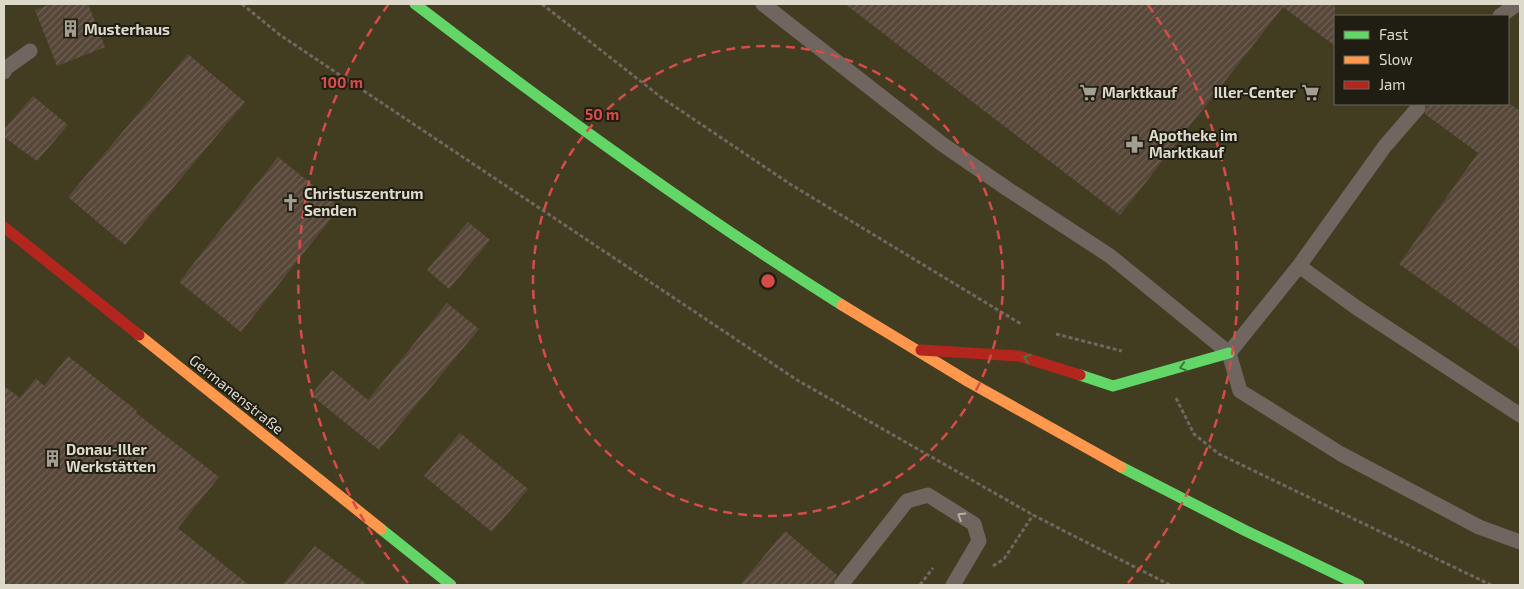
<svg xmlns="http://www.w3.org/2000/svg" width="1524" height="589" viewBox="0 0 1524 589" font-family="'Exo 2',sans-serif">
	<defs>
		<pattern id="building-hatch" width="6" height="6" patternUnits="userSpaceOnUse" patternTransform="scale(1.25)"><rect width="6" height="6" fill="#574739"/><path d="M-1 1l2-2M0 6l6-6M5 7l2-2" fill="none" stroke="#6f6154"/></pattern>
	</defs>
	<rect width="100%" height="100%" fill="#353225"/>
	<path fill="#423c21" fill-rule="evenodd" d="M4,4H1520V585H4ZM1335,16H1508V104H1335Z"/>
	<path fill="url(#building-hatch)" d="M51,4H88L105,47L57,66L35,10Z
		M845,4H1335V46L1283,7L1120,215Z
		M188,54L245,102L125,245L68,197Z
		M33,96L68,125L37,161L4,137V129Z
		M1426,104H1510L1520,111V350L1399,264L1478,153L1425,114Z
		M278,157L340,207L241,332L179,282Z
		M468,222L490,240L449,289L427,270Z
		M447,303L479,329L379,450L311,395L332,370L368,400Z
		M68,356L137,411L136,413L219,477L178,528L249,585H4V386L20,398L36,378L44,386Z
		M460,433L528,489L492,532L424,476Z
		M785,531L837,575L832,585H740Z
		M315,546L368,585H282Z"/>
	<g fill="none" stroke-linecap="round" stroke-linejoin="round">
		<path stroke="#6f6760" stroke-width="3" stroke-dasharray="4 2.5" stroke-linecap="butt" d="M242,4L280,35L797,380L1033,515L1170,585
			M542,4L662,98L790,184L1021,324
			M1056,334L1122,351
			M1176,398L1194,434L1219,454L1491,585
			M993,566L1004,559L1033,515
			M920,585L933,568"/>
		<path stroke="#70655f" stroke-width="15" d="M763,4L942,144L1009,190L1110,256L1229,353L1240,391L1341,454L1479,527L1520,542
			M1500,16L1517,4
			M4,72L6,68L30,51
			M1299,266L1357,308L1520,415
			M1229,353L1299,266L1385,146L1418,108
			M841,585L907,501L928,495L974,524L979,541L953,585"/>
		<path stroke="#63d668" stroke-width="11" d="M415,4C553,110 694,212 842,305
			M1080,375L1113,386L1229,353
			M1121,467L1246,531L1359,585
			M381,529L451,585"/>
		<path stroke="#ff974d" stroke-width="11" d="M842,305L969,382L1121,467
			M139,335L381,529"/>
		<path stroke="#b3261e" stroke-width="11" d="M4,227L139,335
			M921,350L1019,356L1080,375"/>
	</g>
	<defs><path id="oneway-chevron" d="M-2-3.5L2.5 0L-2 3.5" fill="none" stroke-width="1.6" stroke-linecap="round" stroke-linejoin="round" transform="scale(1.25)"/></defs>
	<g stroke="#427a3e">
		<use href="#oneway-chevron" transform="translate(1027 358) rotate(-162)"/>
		<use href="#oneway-chevron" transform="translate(1183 367) rotate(164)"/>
	</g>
	<use stroke="#b7b1a6" href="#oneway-chevron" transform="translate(961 516) rotate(-148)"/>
	<g fill="none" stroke="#d74c49" stroke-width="2.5" stroke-dasharray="9 6">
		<circle cx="768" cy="281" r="235"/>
		<path d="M408 583A470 470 0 0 1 388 5M1148 5A470 470 0 0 1 1128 583"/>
	</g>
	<defs>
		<symbol id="building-bare" viewBox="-9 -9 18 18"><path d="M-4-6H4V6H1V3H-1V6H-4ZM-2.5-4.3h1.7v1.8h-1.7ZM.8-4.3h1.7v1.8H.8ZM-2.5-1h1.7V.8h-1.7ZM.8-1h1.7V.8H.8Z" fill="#a29f92" stroke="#201e13" stroke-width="2.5" paint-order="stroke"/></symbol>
		<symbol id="supermarket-bare" viewBox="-9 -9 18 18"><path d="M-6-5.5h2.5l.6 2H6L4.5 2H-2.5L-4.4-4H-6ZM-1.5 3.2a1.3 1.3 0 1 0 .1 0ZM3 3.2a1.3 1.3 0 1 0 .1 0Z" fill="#a29f92" stroke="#201e13" stroke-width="2.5" paint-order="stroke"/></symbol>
		<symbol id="pharmacy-bare" viewBox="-9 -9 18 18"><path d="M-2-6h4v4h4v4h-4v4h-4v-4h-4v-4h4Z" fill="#a29f92" stroke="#201e13" stroke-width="2.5" paint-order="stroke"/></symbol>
		<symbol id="church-bare" viewBox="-9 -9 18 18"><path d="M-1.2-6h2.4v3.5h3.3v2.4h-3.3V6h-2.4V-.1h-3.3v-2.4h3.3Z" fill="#a29f92" stroke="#201e13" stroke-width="2.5" paint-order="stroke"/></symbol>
	</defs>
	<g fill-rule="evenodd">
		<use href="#building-bare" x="58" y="16" width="25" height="25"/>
		<use href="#supermarket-bare" x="1076" y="80" width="25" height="25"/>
		<use href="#supermarket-bare" x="1298" y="80" width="25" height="25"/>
		<use href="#pharmacy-bare" x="1122" y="132" width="25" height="25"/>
		<use href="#church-bare" x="278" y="190" width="25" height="25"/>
		<use href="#building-bare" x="40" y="446" width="25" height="25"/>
	</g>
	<g text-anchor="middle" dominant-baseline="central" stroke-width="4" stroke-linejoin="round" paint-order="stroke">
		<g font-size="15" font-weight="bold" fill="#dddacc" stroke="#201e13" text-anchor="start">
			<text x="84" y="29">Musterhaus</text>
			<text x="1102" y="92">Marktkauf</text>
			<text x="1296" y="92" text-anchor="end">Iller-Center</text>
			<text x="1149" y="135">Apotheke im<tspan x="1149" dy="17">Marktkauf</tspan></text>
			<text x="304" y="193">Christuszentrum<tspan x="304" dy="17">Senden</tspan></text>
			<text x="66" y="449">Donau-Iller<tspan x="66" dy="17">Werkstätten</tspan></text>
		</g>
		<g font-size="15" fill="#dddacc" stroke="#201e13">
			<text transform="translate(237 394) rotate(39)">Germanenstraße</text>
		</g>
	</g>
	<circle cx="768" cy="281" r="8" fill="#d74c49" stroke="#201e13" stroke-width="2.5"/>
	<g font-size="15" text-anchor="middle" font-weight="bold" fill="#d74c49" stroke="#201e13" stroke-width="4" stroke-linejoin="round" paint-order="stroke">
		<text x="342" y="88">100 m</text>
		<text x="602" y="120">50 m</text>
	</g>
	<rect width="1524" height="589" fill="none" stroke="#dddacc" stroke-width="10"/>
	<rect x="1334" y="15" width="175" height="90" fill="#201e13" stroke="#6c695d"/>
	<rect x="1344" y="31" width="25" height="8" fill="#63d668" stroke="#6c695d"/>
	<text x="1379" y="40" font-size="15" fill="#dddacc">Fast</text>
	<rect x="1344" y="56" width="25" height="8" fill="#ff974d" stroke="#6c695d"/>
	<text x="1379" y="65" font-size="15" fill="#dddacc">Slow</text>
	<rect x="1344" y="81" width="25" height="8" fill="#b3261e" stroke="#6c695d"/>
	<text x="1379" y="90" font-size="15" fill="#dddacc">Jam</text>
</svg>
